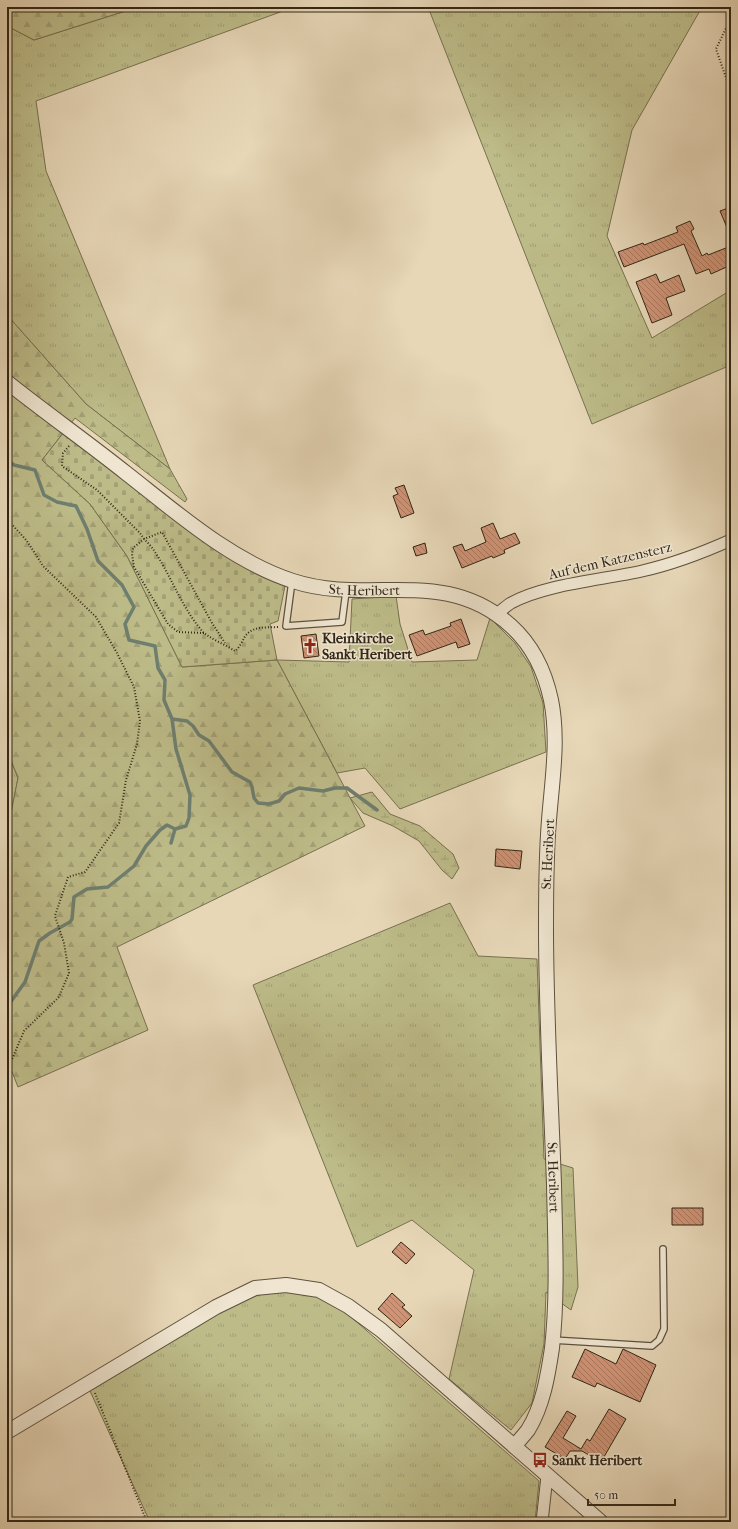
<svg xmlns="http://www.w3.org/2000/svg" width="738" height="1529" viewBox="0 0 738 1529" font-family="'IM FELL French Canon',serif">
	<defs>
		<pattern id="grass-tufts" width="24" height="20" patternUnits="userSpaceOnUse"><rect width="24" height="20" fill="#bdbc89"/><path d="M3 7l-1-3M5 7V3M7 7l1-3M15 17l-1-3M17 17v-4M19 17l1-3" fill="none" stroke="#a3a176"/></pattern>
		<pattern id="forest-firs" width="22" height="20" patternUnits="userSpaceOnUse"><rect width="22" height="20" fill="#bdbc89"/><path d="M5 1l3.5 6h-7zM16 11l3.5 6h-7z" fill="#a3a176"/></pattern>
		<pattern id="wetland-marsh" width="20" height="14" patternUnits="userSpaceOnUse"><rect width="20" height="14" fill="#bdbc89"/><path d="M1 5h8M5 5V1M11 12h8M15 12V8" fill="none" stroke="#a3a176"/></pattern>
		<pattern id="cemetery-stones" width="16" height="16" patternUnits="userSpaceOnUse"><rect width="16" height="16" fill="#bdbc89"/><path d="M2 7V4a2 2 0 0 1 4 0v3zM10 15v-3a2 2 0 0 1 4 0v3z" fill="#a3a176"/></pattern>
		<pattern id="building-back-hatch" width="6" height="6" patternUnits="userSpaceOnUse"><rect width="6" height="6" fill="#d09375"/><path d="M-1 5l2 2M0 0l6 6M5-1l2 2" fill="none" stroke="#a9785f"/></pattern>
	</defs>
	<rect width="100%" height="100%" fill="#e7d7b7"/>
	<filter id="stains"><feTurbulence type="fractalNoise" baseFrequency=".005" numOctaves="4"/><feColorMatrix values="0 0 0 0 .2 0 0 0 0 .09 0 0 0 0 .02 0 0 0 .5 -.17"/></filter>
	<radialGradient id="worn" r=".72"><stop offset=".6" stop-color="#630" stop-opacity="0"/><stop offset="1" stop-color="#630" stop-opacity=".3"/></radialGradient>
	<path fill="url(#grass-tufts)" stroke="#777150" d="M138,7H294L36,101L46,171L170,469L86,404L7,315V26L34,40Z
		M428,7H702L632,130L607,236L652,338L731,290V365L592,424Z
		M396,596L400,624L412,662L477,660L490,618L515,643L531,667L543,703L546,752L400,809L365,768L337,773L277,660L349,662L352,599Z
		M7,751L18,778L7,833Z
		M450,903L478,956L537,959L544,1159L573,1168L578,1287L571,1310L546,1292L544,1344L532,1403L511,1430L449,1379L474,1270L412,1220L357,1247L253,985Z
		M282,1291L310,1293L343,1310L539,1481L535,1522H150L90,1391L247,1297Z"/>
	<path fill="url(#forest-firs)" stroke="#777150" d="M7,7H138L34,40L7,26Z
		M7,315L86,404L170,469L187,499L185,502L75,418L42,460L90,504L127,556L182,667L277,660L365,826L117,947L148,1030L18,1087L7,1059V833L18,778L7,750Z"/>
	<path fill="url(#wetland-marsh)" stroke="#777150" d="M372,792L390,814L420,826L453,854L459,868L452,879L442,870L419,841L393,826L363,813L350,798Z"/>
	<path fill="url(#cemetery-stones)" stroke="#777150" d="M64,432L221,550L285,586L278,621L270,624L277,660L182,667L127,556L90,504L42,460Z"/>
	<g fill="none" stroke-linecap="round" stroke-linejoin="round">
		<path stroke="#6e7f70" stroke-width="3.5" d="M7,460L14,465L35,470L44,495L57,502L76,506L87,529L98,561L122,585L134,607L125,624L129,640L155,646L158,668L165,680L164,700L172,719L176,749L190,795L189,818L186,826L175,829L167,825L160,830L146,846L134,866L108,887L87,889L74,897L72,919L70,922L50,933L39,941L25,982L7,1007
			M172,719L187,721L193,726L199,735L209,741L232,772L250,782L252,787L254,798L258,803L269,804L279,801L285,794L299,788L323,791L335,788H347L377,810
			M171,843L175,829"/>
	</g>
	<path fill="url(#building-back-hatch)" stroke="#312617" d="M731,207V237L720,211Z
		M690,221L694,229L691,231L702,256L707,253L708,255L731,246V265L711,274L709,269L696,274L684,244L624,267L618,252L643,243L644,245L678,232L676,227Z
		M656,274L660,283L679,275L685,291L666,298L672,315L652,323L636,282Z
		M404,485L414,513L401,518L393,496L398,494L395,488Z
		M493,523L500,539L515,533L520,543L504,550L505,553L493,558L492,556L462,568L453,547L462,544L465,551L486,542L481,528Z
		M425,543L427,553L416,556L413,547Z
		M461,619L470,644L458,648L456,642L417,656L409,635L423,630L425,635L451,626L450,623Z
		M316,634L319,656L304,658L301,636Z
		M496,849L522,851L520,869L495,866Z
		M672,1208H703V1225H672Z
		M401,1242L415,1254L406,1264L392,1252Z
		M392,1293L405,1305L402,1307L412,1316L400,1328L378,1309Z
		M585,1349L616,1364L623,1349L656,1365L640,1402L597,1383L595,1387L572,1377Z
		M609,1409L626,1419L601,1462L582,1451H570L565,1459L545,1447L567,1411L576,1416L563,1438L581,1449L587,1439L590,1441Z"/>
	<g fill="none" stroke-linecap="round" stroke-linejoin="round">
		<defs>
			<path id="service" d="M292,581L286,626L342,622L346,591
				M552,1340L652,1346L659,1340L664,1329L663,1249"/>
			<path id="minor" d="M497,614C502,610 506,606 511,603C546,584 602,580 642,571C673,564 702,553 731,540
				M542,1522L547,1476"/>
			<g id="tertiary">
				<path id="s1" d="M7,382C46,413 87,442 126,473C176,512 231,561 293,581C369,606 444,565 511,626C532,645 545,672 551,700C559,739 552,781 549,820C546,856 546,892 546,927C546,1013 551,1099 554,1184C555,1238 558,1294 552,1348C548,1375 543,1406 528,1430C524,1435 519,1441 514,1446"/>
				<path d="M7,1432L216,1307L255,1288L286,1285L319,1290L348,1306L381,1330L601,1522"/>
			</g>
		</defs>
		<use href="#service" stroke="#5e523f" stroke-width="8"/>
		<use href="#minor" stroke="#5e523f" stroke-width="13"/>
		<use href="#tertiary" stroke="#5e523f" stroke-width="16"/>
		<path stroke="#312617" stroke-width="2" stroke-dasharray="1 2" stroke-linecap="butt" d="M731,18L716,49L731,92
			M69,446L63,453L62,466L97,490L140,533C144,540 151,545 155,552C172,578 182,608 203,632C209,638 226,645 235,651C239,648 242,642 244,638C252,625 265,628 279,627
			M7,519L27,541L43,566L96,617L117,653L134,687L140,721L137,744L126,780L119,823L85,872L68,877L55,916L64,943L69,973L59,997L24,1031L7,1071
			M204,633L178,632L168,624L134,567L132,554L133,548L144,539L162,532L212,623L225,643
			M95,1393L147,1522"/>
		<use href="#service" stroke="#efe5d0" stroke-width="5.5"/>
		<use href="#minor" stroke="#efe5d0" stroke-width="11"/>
		<use href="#tertiary" stroke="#efe5d0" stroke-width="14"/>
	</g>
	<defs>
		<symbol id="church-bare" viewBox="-9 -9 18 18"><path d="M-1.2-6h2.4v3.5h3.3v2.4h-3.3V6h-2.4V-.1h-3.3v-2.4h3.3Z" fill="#8f2418" stroke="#efe5d0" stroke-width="2.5" paint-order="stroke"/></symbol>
		<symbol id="bus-bare" viewBox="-9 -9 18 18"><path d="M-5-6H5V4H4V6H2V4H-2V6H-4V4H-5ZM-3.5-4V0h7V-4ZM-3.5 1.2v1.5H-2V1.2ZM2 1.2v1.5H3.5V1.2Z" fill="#8f2418" stroke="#efe5d0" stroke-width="2.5" paint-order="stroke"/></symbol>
	</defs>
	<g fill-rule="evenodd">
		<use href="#church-bare" x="299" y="635" width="22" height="22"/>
		<use href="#bus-bare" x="529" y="1449" width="22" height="22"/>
	</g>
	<g text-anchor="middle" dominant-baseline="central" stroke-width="3" stroke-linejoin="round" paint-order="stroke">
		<g font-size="14" fill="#312617" stroke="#efe5d0">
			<text transform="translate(610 561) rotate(-13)">Auf dem Katzensterz</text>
			<text stroke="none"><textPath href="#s1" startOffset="422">St. Heribert</textPath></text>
			<text transform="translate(548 854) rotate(-87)">St. Heribert</text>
			<text stroke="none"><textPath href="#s1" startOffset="1141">St. Heribert</textPath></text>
		</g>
		<g font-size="14" font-weight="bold" fill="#312617" stroke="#efe5d0" text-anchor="start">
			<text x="322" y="638">Kleinkirche<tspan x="322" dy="16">Sankt Heribert</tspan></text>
			<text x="552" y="1460">Sankt Heribert</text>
		</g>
	</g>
	<rect width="738" height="1529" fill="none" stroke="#e7d7b7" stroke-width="24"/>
	<rect x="8" y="8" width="722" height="1513" fill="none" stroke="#312617" stroke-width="2"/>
	<rect x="12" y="12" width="714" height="1505" fill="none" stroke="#312617"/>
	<path d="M588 1499v6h87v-6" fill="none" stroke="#312617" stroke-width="2"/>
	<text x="594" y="1499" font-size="12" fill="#312617" stroke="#efe5d0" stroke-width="3" paint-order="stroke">50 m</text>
	<rect width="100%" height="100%" filter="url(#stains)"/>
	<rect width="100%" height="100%" fill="url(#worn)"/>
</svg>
